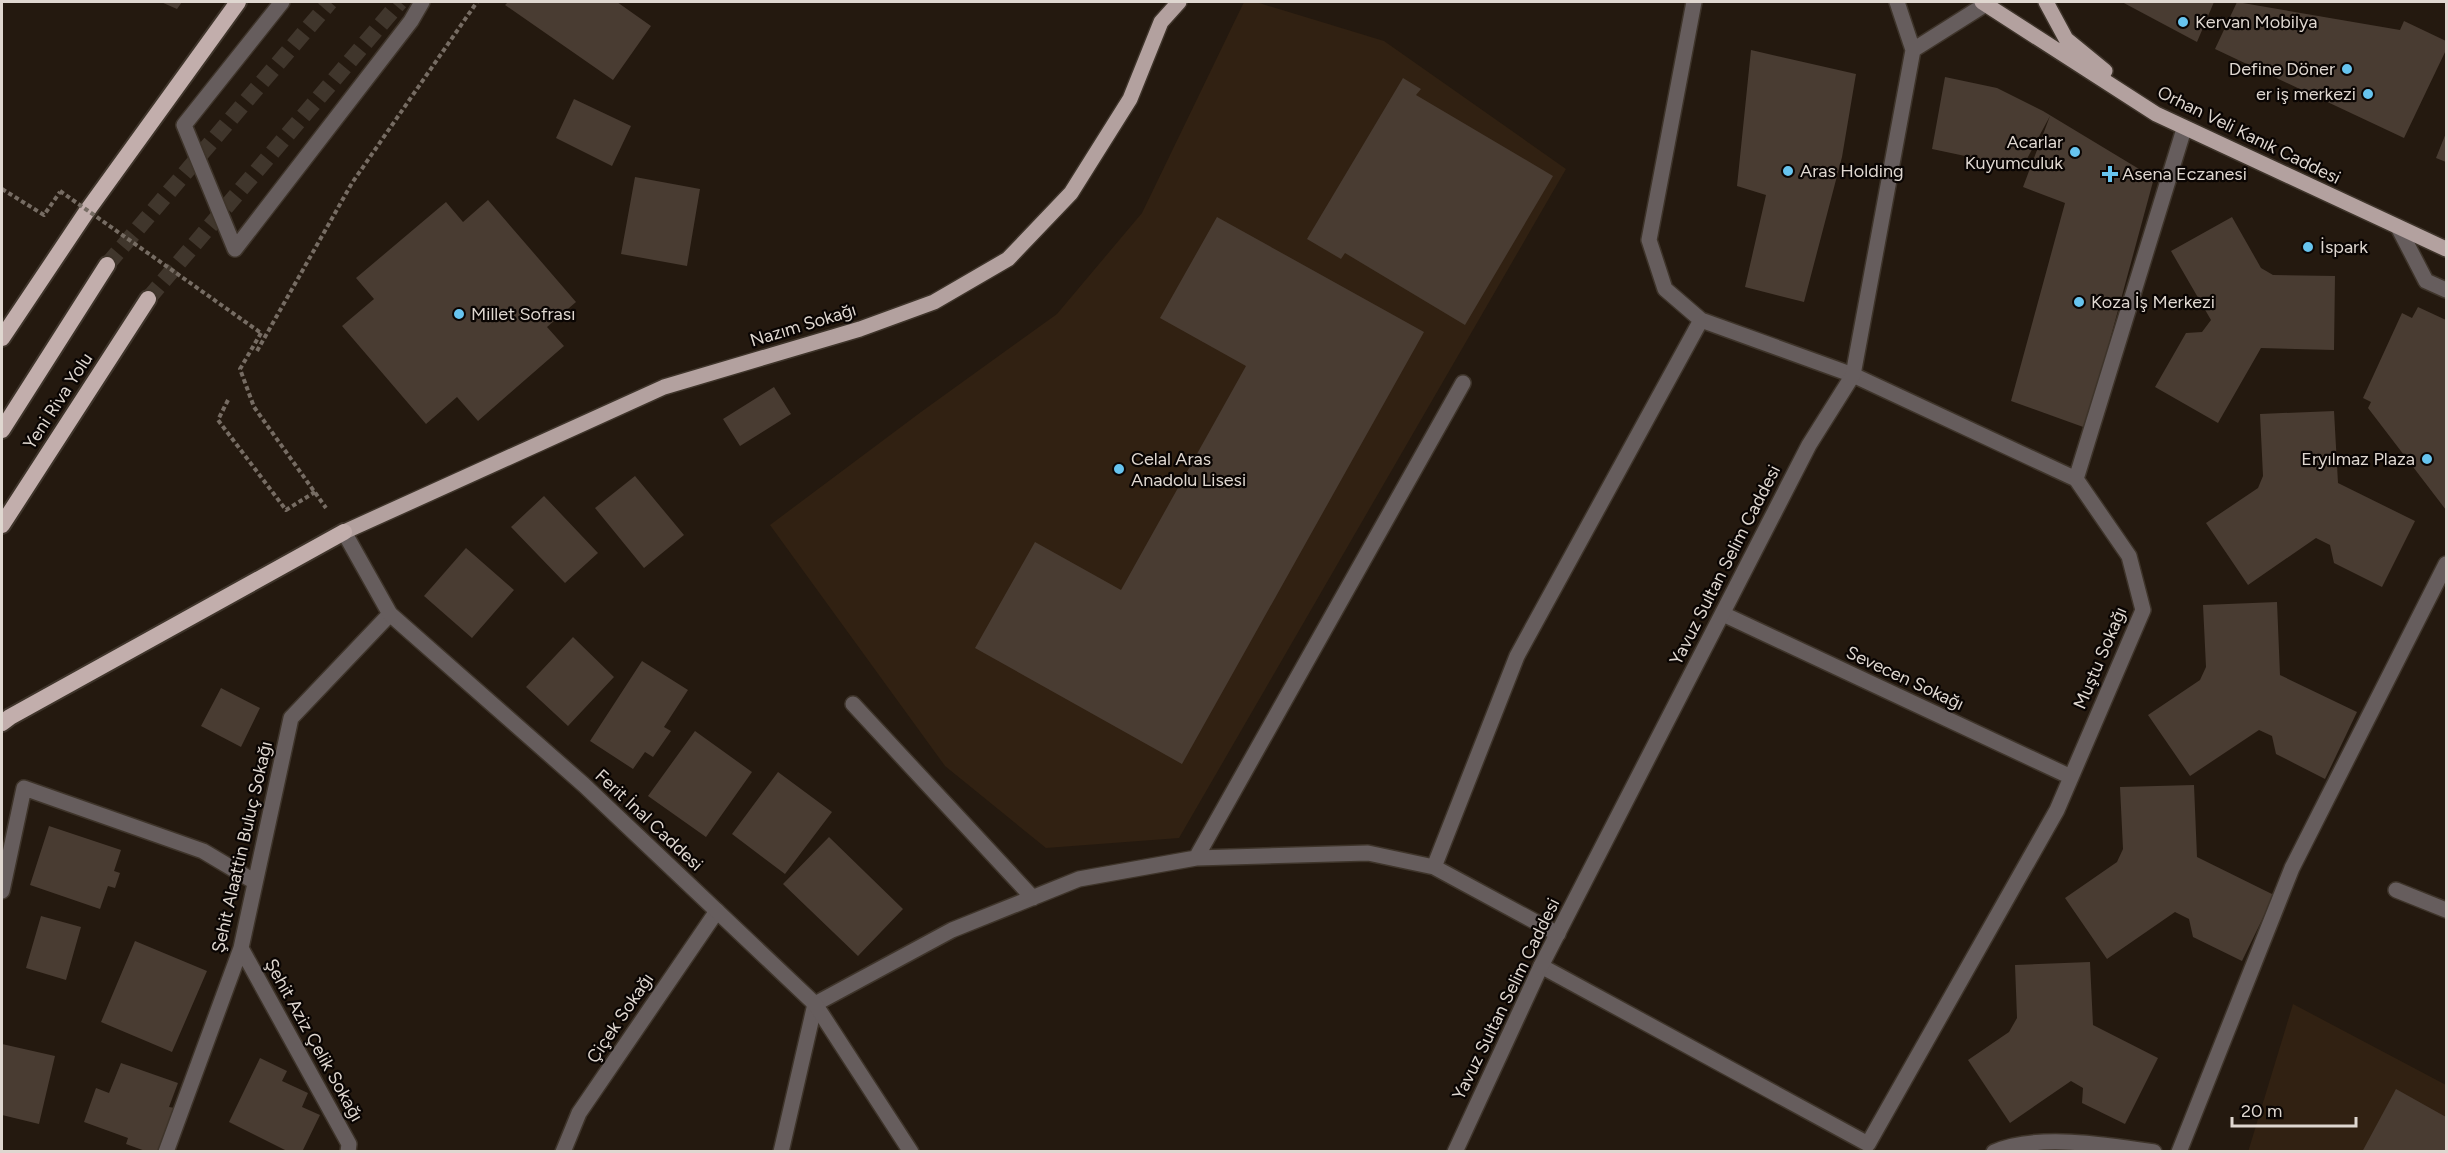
<svg xmlns="http://www.w3.org/2000/svg" width="2448" height="1153" viewBox="0 0 2448 1153" font-family="Figtree,sans-serif">
	<rect width="100%" height="100%" fill="#24190f"/>
	<path fill="#312112" d="M1244,2H1256L1384,41L1566,169L1179,838L1046,848L945,766L770,525L921,412L1057,314L1142,213Z
		M2293,1004L2446,1085V1151L2248,1152Z"/>
	<path fill="#493c32" d="M161,2H182L177,9Z
		M508,2H617L651,26L613,80L505,5Z
		M2122,2H2214L2197,42Z
		M2237,2L2400,30L2404,21L2446,41V50L2404,138L2215,49Z
		M1751,50L1856,74L1842,157L1804,302L1745,287L1766,195L1737,186Z
		M1945,77L1997,88L2043,111L2154,178L2086,428L2011,401L2065,203L2023,187L2050,116L2022,168L1932,149Z
		M1403,78L1421,89L1416,95L1553,176L1465,325L1345,253L1341,259L1307,239Z
		M574,99L631,126L612,166L556,138Z
		M2446,133V162L2436,158Z
		M635,177L700,189L687,266L621,254Z
		M488,200L576,302L547,327L564,346L478,421L457,397L426,424L342,326L374,299L356,278L446,202L463,222Z
		M1217,217L1424,332L1182,764L975,648L1035,542L1121,590L1246,366L1160,318Z
		M2232,217L2261,268L2273,275L2335,276L2334,350L2261,348L2218,423L2155,387L2186,333L2202,332L2211,320L2171,251Z
		M2418,307L2446,320V510L2368,408L2371,402L2363,398L2402,313L2412,318Z
		M774,387L791,414L740,446L723,419Z
		M2334,411L2338,483L2415,521L2382,587L2334,563L2330,545L2316,538L2248,585L2206,523L2258,488L2263,476L2260,414Z
		M635,476L684,535L644,568L595,508Z
		M544,496L598,553L565,583L511,527Z
		M466,548L514,590L472,638L424,596Z
		M2277,602L2280,675L2357,712L2325,779L2276,754L2272,736L2259,730L2190,776L2148,715L2200,680L2206,667L2203,605Z
		M573,637L614,677L568,726L526,687Z
		M642,661L688,690L664,727L671,731L653,757L645,752L633,769L590,741Z
		M221,688L260,708L241,747L201,726Z
		M695,731L752,772L706,837L648,796Z
		M778,772L832,812L785,874L732,834Z
		M2194,785L2197,857L2274,895L2242,961L2193,937L2189,919L2175,912L2107,959L2065,898L2117,862L2123,849L2120,787Z
		M49,826L121,850L114,871L120,873L115,888L108,886L100,909L30,885Z
		M829,837L903,909L858,956L783,884Z
		M41,916L81,927L66,980L26,968Z
		M135,941L207,971L172,1052L101,1022Z
		M2090,962L2093,1025L2158,1058L2125,1124L2082,1103L2083,1088L2071,1081L2010,1123L1968,1060L2009,1032L2017,1018L2015,965Z
		M2,1044L55,1056L39,1124L2,1115Z
		M260,1058L287,1071L282,1081L308,1093L302,1107L320,1115L302,1152H289L229,1122Z
		M121,1063L178,1083L169,1107L175,1108L159,1152H148L126,1144L128,1138L84,1122L96,1088L109,1093Z
		M2396,1089L2446,1117V1152H2362Z"/>
	<g fill="none" stroke-linecap="round" stroke-linejoin="round">
		<path stroke="#40362c" stroke-width="16" stroke-dasharray="16 8" stroke-linecap="butt" d="M107,265L330,2
			M148,299L400,2"/>
		<defs>
			<path id="service" d="M282,2L184,125L235,249L411,21L422,2
				M2398,227L2426,281L2446,290
				M2396,890L2446,910
				M1994,1152C2036,1133 2109,1145 2154,1152
				M2179,1152L2292,868L2446,564"/>
			<path id="minor" d="M1694,2L1649,240L1665,289L1701,320L1853,375L2076,479
				M1723,614L2071,777
				M853,704L1033,898
				M1196,858L1463,383
				M1434,867L1558,934
				M2,891L24,788L203,851L255,882
				M241,948L349,1144L348,1152
				M1541,966L1868,1144L2057,810L2143,610L2129,556L2076,479L2184,129
				M166,1152L241,948L291,718L390,614
				M563,1152L579,1113L717,911
				M781,1152L815,1004L952,930L1079,879L1196,858L1368,853L1434,867L1517,656L1701,320"/>
			<path id="tertiary" d="M1913,50L1986,4
				M344,532L390,614L584,785L815,1004L911,1152
				M1455,1152L1541,966L1809,445L1853,375L1913,50L1897,2"/>
			<path id="primary" d="M1982,2L2156,114L2446,249
				M2046,2L2066,39L2105,71
				M344,532L664,387L860,329L934,302L1008,259L1071,193L1130,99L1161,22L1179,2"/>
			<path id="trunk" d="M2,338L87,211L238,2
				M2,430L107,265
				M2,525L148,299
				M2,723L10,717L344,532"/>
		</defs>
		<use href="#service" stroke="#3e342a" stroke-width="18"/>
		<use href="#minor" stroke="#3e342a" stroke-width="18"/>
		<use href="#tertiary" stroke="#3e342a" stroke-width="18"/>
		<use href="#primary" stroke="#3e342a" stroke-width="18"/>
		<use href="#trunk" stroke="#3e342a" stroke-width="20"/>
		<path stroke="#766c63" stroke-width="4" stroke-dasharray="4.5 3" stroke-linecap="butt" d="M2,189L44,215L60,192
			M261,333L240,369L254,407L326,508
			M257,351L352,183L477,2
			M228,400L218,420L286,510L315,492"/>
		<use href="#service" stroke="#665d5d" stroke-width="15"/>
		<use href="#minor" stroke="#665d5d" stroke-width="15"/>
		<use href="#tertiary" stroke="#665d5d" stroke-width="15"/>
		<use href="#primary" stroke="#b3a19f" stroke-width="15"/>
		<use href="#trunk" stroke="#c2aeac" stroke-width="16"/>
		<path stroke="#766c63" stroke-width="4" stroke-dasharray="4.5 3" stroke-linecap="butt" d="M60,191L261,333"/>
	</g>
	<g fill="#67c4ef" stroke="#0a0503" stroke-width="2">
		<circle cx="2183" cy="22" r="6"/>
		<circle cx="2347" cy="69" r="6"/>
		<circle cx="2368" cy="94" r="6"/>
		<circle cx="2075" cy="152" r="6"/>
		<circle cx="1788" cy="171" r="6"/>
		<path d="M2107 165h6v6h6v6h-6v6h-6v-6h-6v-6h6z"/>
		<circle cx="2308" cy="247" r="6"/>
		<circle cx="2079" cy="302" r="6"/>
		<circle cx="459" cy="314" r="6"/>
		<circle cx="2427" cy="459" r="6"/>
		<circle cx="1119" cy="469" r="6"/>
	</g>
	<g text-anchor="middle" dominant-baseline="central" stroke-width="4.5" stroke-linejoin="round" paint-order="stroke">
		<g font-size="18" fill="#dfd7d0" stroke="#0a0503" text-anchor="start">
			<text x="2195" y="22">Kervan Mobilya</text>
			<text x="2335" y="69" text-anchor="end">Define Döner</text>
			<text x="2356" y="94" text-anchor="end">er iş merkezi</text>
			<text x="2063" y="142" text-anchor="end">Acarlar<tspan x="2063" dy="21">Kuyumculuk</tspan></text>
			<text x="1800" y="171">Aras Holding</text>
			<text x="2122" y="174">Asena Eczanesi</text>
			<text x="2320" y="247">İspark</text>
			<text x="2091" y="302">Koza İş Merkezi</text>
			<text x="471" y="314">Millet Sofrası</text>
			<text x="1131" y="459">Celal Aras<tspan x="1131" dy="21">Anadolu Lisesi</tspan></text>
			<text x="2415" y="459" text-anchor="end">Eryılmaz Plaza</text>
		</g>
		<g font-size="18" fill="#dfd7d0" stroke="#0a0503">
			<text transform="translate(2249 135) rotate(26)">Orhan Veli Kanık Caddesi</text>
			<text transform="translate(803 325) rotate(-17)">Nazım Sokağı</text>
			<text transform="translate(58 401) rotate(-57)">Yeni Riva Yolu</text>
			<text transform="translate(1725 565) rotate(-63)">Yavuz Sultan Selim Caddesi</text>
			<text transform="translate(2100 658) rotate(-67)">Muştu Sokağı</text>
			<text transform="translate(1905 678) rotate(25)">Sevecen Sokağı</text>
			<text transform="translate(649 820) rotate(43)">Ferit İnal Caddesi</text>
			<text transform="translate(242 847) rotate(-77)">Şehit Alaattin Buluç Sokağı</text>
			<text transform="translate(1506 999) rotate(-64)">Yavuz Sultan Selim Caddesi</text>
			<text transform="translate(620 1018) rotate(-56)">Çiçek Sokağı</text>
			<text transform="translate(314 1040) rotate(61)">Şehit Aziz Çelik Sokağı</text>
		</g>
	</g>
	<rect width="2448" height="1153" fill="none" stroke="#dfd7d0" stroke-width="6"/>
	<path d="M2232 1117v9h124v-9" fill="none" stroke="#dfd7d0" stroke-width="3"/>
	<text x="2241" y="1117" font-size="18" fill="#dfd7d0" stroke="#0a0503" stroke-width="4.5" paint-order="stroke">20 m</text>
</svg>
